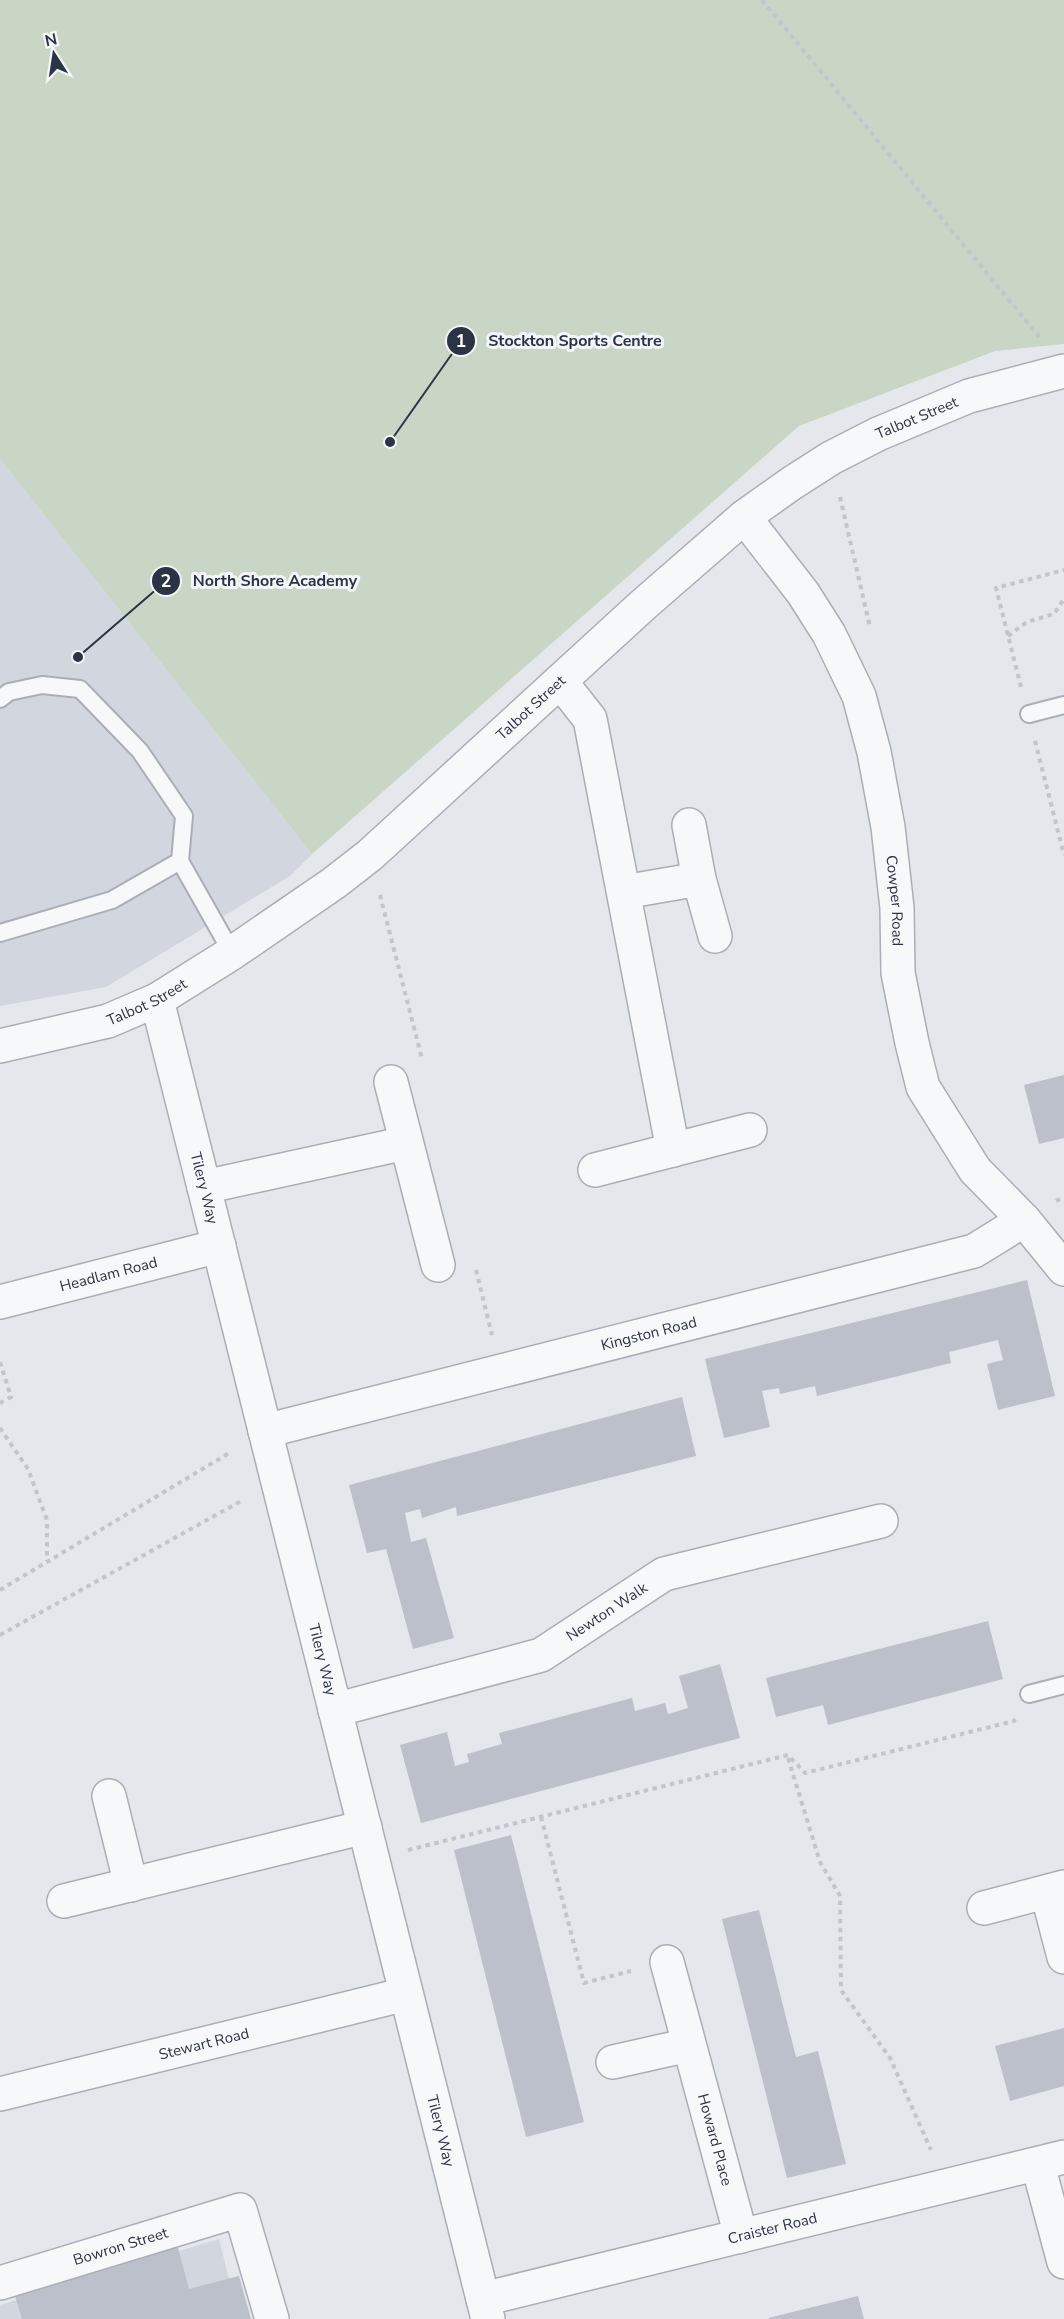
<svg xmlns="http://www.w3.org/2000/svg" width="1064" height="2319" viewBox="0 0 1064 2319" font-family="'Nunito Sans',sans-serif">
	<rect width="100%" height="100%" fill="#e4e7ec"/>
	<path fill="#d2d6de" d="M0,459L312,854L290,876L106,987L0,1006Z
		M219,2239L239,2319H0V2305Z"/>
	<path fill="#c9d6c5" d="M0,0H1064V344L995,351L799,426L312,854L0,459Z"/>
	<path fill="#bbc0ca" d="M1064,1075V1138L1039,1144L1024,1085Z
		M1027,1280L1055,1396L998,1410L987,1364L1003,1360L998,1340L949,1352L951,1363L817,1396L815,1386L780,1394L779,1388L762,1391L770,1427L724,1438L705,1359Z
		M682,1397L696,1456L457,1516L456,1507L422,1518L420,1509L405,1513L411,1542L426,1538L454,1638L413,1649L386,1549L367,1553L349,1485Z
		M988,1621L1003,1679L828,1725L823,1705L776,1717L766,1678Z
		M720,1664L740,1738L421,1823L400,1745L447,1732L455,1766L469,1762L467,1754L502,1744L499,1733L632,1698L635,1711L665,1703L668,1714L688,1708L679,1676Z
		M511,1835L584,2122L526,2137L454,1850Z
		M759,1910L796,2057L818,2051L846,2164L787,2178L722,1919Z
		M1064,2028V2086L1010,2101L995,2046Z
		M177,2244L189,2289L239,2276L251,2319H22L13,2289Z
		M858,2296L864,2319H769L768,2318Z"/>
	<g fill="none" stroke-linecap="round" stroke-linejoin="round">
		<defs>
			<path id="service" d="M0,699L9,692L42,685L80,689L140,751L184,816L180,861L232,953
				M1029,714L1064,705
				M0,933L112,900L180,861
				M1029,1694L1064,1685"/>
			<g id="minor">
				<path id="s1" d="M744,517L803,593L829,634L859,696L874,752L888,827L897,908L898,973L912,1043L923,1087L975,1170L1024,1220L1064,1269"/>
				<path d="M560,681L590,719L673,1150"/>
				<path d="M689,825L699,879L715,936"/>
				<path d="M624,892L699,879"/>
				<path id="s2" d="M157,1000L488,2319"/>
				<path id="s3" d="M0,1046L108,1021L157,1000L232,953L334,883L370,855L643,605L744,517L792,483L831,458L878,434L969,396L1064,371"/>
				<path d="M391,1082L438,1265"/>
				<path d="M595,1170L750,1130"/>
				<path d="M204,1187L406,1143"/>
				<path id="s4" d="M0,1302L219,1246"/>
				<path id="s5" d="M265,1431L974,1251L1024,1220"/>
				<path id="s6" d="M335,1710L541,1655L664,1574L881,1521"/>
				<path d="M109,1796L131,1885"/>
				<path d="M1047,1892L1064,1957"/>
				<path d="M64,1901L365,1827"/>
				<path d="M984,1908L1064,1887"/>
				<path id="s7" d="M667,1962L741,2236"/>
				<path d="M613,2062L689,2045"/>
				<path id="s8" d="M0,2094L406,1994"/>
				<path d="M1038,2165L1064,2262"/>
				<path id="s9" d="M0,2283L240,2210L272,2319"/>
				<path id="s10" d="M483,2299L1064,2157"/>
			</g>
		</defs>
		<use href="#service" stroke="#a9aeb7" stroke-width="20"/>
		<use href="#minor" stroke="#a9aeb7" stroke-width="36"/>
		<path stroke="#c2c5cb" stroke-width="4" stroke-dasharray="4.5 4.5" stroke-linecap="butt" d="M762,0L1041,339
			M840,497L870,627
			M1008,636L1027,622L1054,614L1064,599
			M1021,687L996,588L1064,570
			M1035,741L1064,855
			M380,895L422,1059
			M1056,1201L1064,1197
			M476,1270L492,1335
			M0,1362L11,1397L0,1403
			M0,1428L28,1469L47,1520V1561
			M0,1590L231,1452
			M0,1635L243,1500
			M788,1758L820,1862L840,1896L841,1990L890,2058L931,2150
			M541,1817L584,1983L631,1971
			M408,1850L788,1755L805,1773L1014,1721L1015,1719"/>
		<use href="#service" stroke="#f7f8fa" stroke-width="16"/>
		<use href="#minor" stroke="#f7f8fa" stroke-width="33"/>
	</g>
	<g text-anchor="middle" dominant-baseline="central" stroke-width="6" stroke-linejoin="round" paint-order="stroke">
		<g font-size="15" fill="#2b3445" stroke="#f4f6f9">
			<text stroke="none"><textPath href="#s3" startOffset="1126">Talbot Street</textPath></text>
			<text stroke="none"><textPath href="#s3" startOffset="640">Talbot Street</textPath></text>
			<text stroke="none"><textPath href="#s1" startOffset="422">Cowper Road</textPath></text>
			<text stroke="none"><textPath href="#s3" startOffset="154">Talbot Street</textPath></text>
			<text stroke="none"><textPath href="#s2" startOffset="194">Tilery Way</textPath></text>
			<text stroke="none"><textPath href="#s4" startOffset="112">Headlam Road</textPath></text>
			<text stroke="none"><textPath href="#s5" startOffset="396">Kingston Road</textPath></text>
			<text stroke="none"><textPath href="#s6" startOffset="292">Newton Walk</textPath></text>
			<text stroke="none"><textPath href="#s2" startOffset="680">Tilery Way</textPath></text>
			<text stroke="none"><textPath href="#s8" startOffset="210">Stewart Road</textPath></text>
			<text stroke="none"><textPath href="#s2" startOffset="1166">Tilery Way</textPath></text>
			<text stroke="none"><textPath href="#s7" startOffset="184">Howard Place</textPath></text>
			<text stroke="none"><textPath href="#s10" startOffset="298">Craister Road</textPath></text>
			<text stroke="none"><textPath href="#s9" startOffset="126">Bowron Street</textPath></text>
		</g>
	</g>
	<path fill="none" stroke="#2b3445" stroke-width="2" d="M390 442L461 341M78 657L166 581"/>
	<g fill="#2b3445" stroke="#f4f6f9" stroke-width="2">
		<circle cx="390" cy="442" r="6"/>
		<circle cx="78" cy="657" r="6"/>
		<circle cx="461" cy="341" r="15"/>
		<circle cx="166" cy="581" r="15"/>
	</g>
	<g font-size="18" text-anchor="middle" font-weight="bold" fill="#fff">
		<text x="461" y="347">1</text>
		<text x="166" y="587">2</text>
	</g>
	<g font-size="16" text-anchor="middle" font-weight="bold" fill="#2b3445" stroke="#f4f6f9" stroke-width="6" stroke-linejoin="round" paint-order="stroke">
		<text x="575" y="346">Stockton Sports Centre</text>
		<text x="275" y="586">North Shore Academy</text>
	</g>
	<g transform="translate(54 54) rotate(348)" stroke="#f4f6f9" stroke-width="4.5" paint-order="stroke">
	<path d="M0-4.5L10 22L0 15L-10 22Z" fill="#2b3445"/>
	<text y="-9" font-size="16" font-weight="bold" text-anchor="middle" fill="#2b3445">N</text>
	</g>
</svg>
